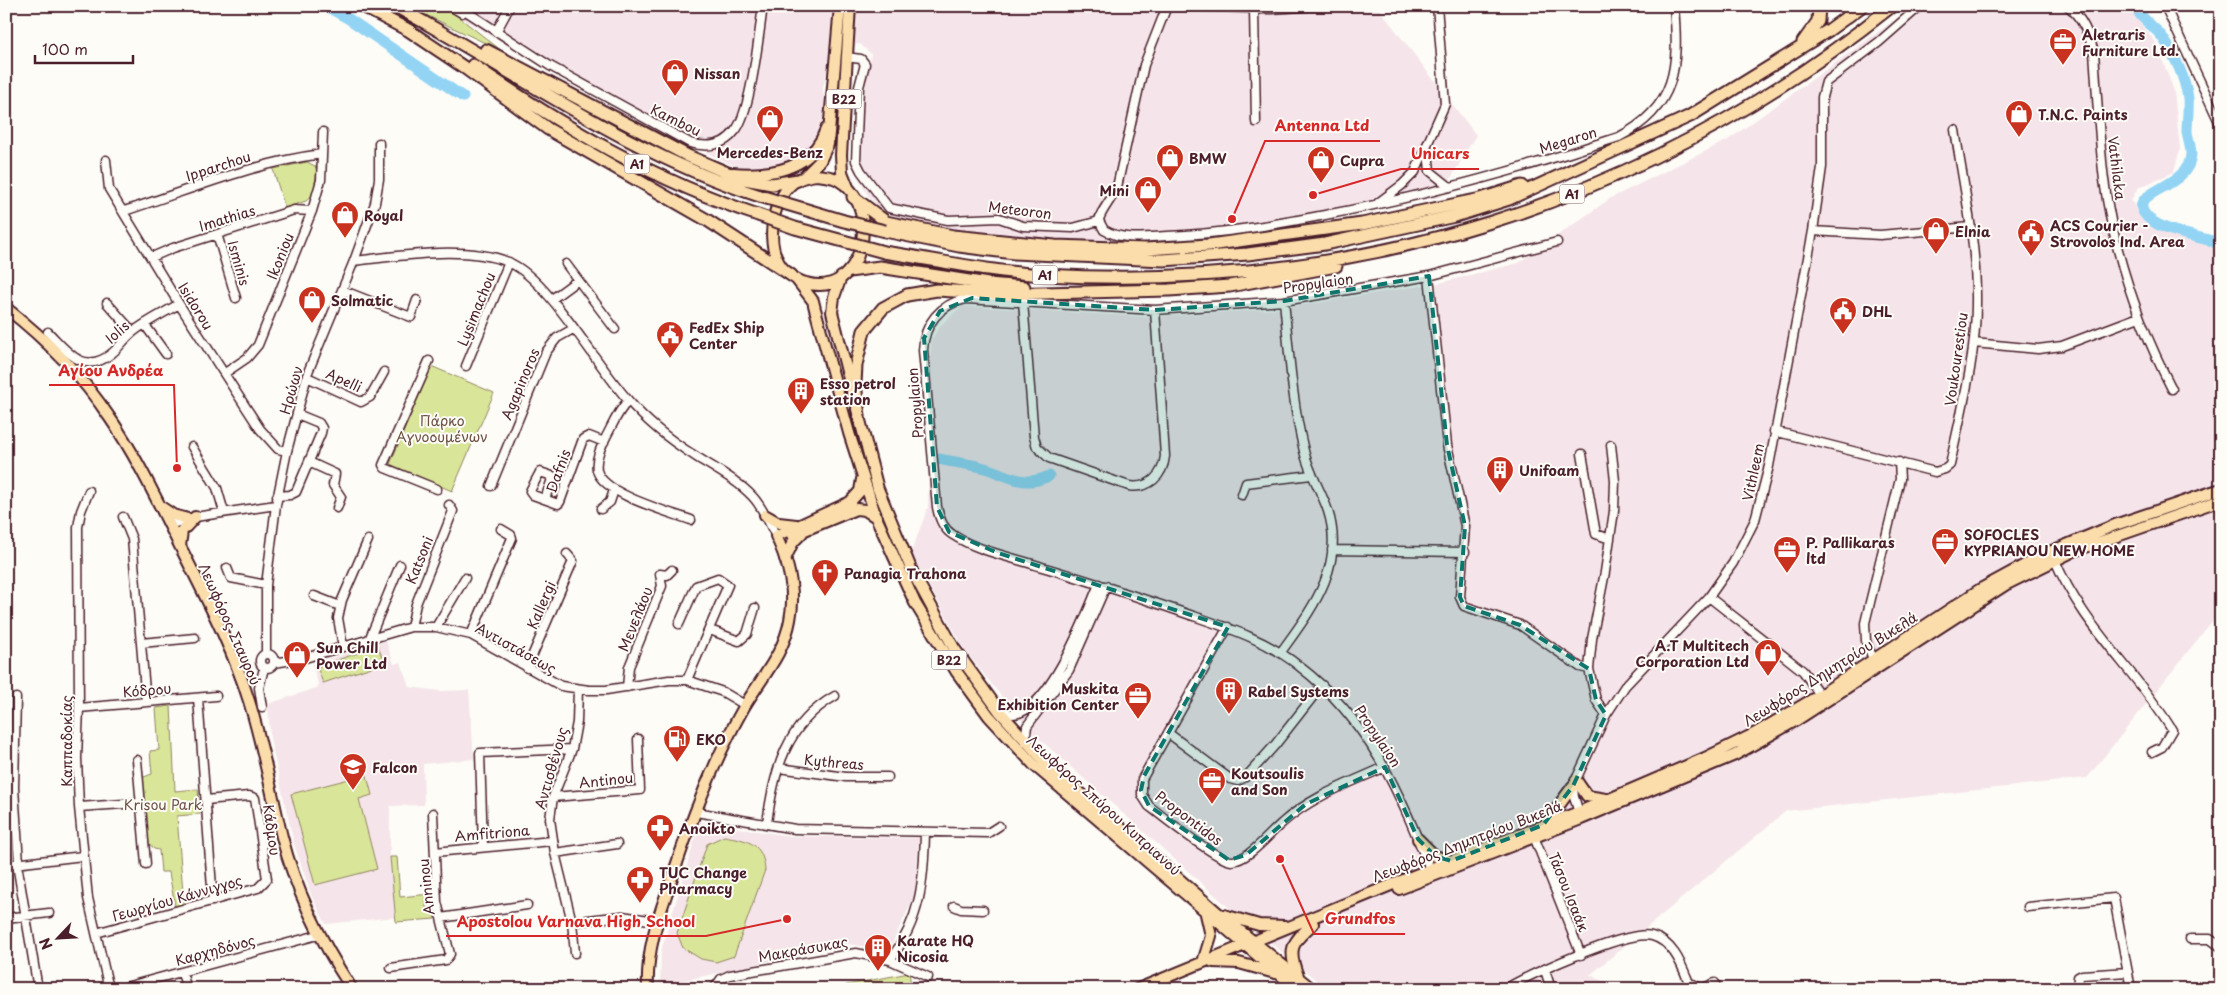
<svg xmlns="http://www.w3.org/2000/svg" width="2227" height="995" viewBox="0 0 2227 995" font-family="'Playpen Sans',sans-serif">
	<rect width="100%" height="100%" fill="#fdfcf7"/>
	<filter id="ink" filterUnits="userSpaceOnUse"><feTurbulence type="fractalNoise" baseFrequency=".02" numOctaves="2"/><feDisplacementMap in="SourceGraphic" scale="10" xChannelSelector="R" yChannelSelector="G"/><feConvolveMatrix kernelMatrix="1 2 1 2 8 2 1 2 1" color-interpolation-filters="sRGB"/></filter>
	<g filter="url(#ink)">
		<path fill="#f5e5ea" d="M441,6H1377L1476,135L1440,197L1218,238L1047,242L939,228L882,212L867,194L852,166L871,54L860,44L832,49L823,88L827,123L807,159L767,175L730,164L617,109Z
			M1914,6H2127L2156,43L2174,91L2180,149L2174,172L2138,188L2131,200L2141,217L2162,232L2221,248V610L2087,778L1786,811L1590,975L1619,989H1327L1244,921L1027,728L966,652L911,553L928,507L931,340L942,324L962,306L1148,317L1277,309L1439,283L1518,263L1611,198L1728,140Z
			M386,641L394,664L401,662L409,687L440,691L469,690L474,759L423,764L424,805L390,806V857L396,917L326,924L312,897L294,844L270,738L268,704L319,687L312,664Z
			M700,822L790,836L919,838L915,895L889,950L847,944L660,986L661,951Z"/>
		<path fill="#d9e699" stroke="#928262" d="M407,6H441L460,18L502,51Z
			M307,162L315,166L317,171L313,195L306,201L285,208L273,169Z
			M431,366L494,393L452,491L390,464Z
			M378,646L384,663L323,683L317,667Z
			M171,706L175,791L198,789L200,814L177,816L184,905L175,907L169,872H161L159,850L154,849L148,842L142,783L144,777L152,774L150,751L159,750L156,708Z
			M365,768L372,795L359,799L377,869L315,885L291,794L353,778L352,772Z
			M724,836C748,840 763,843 765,870L734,956L716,962L701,959L683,948L677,933L707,844Z
			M390,857H397L400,897L431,894V899H426V908H433L435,919L396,922Z
			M909,973L912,989H847L846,985Z"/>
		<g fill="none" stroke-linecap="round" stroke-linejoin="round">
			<path stroke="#93d4f4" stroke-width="11" d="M326,6L349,19L463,97
				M2136,6C2139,19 2156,27 2163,38C2174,55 2185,78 2188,98C2189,109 2187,121 2187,132C2188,139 2191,147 2191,154C2190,189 2129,190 2144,213C2156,232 2202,236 2221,244
				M938,459C953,462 970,464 985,468C1010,476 1023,488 1049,476"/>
			<defs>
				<path id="minor" d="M450,6L462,13
					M458,6L550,66L690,143C707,148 724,146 735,131C751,113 759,33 763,6
					M1182,6L1272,9L1316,6
					M2068,6C2083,19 2088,33 2094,52C2097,94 2099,138 2104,180C2114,254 2138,323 2172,389
					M2165,6L2221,126
					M1254,9L1256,122
					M496,32L510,6
					M846,57L861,59L865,64L859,87L856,161L861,171L889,208L948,220L999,218L1023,226L1073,228L1099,221
					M1428,151L1430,171L1450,187
					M106,160L109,189L179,304L260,429L278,449L287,451
					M1378,203L1402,185L1415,172L1445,104L1437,6
					M124,211C190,190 252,163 322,154
					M1099,221L1104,230C1123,241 1146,237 1167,236C1221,234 1272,225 1325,215C1425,196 1523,169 1619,137C1677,107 1679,66 1674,6
					M1099,221C1099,213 1113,198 1117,187L1144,65L1167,6
					M1813,231L1880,235L1970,227
					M217,234L236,298
					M152,257L173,248L294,210L312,211
					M354,261C397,256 467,245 508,262C548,278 596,365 628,400C647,422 671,441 695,456C714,468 737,480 753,497C763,508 769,523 776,536
					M566,264L615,329
					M1429,276L1447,445L1465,526L1460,597L1464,606L1520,625L1580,667L1589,669
					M342,290L411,317L417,300
					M552,299L578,280
					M1023,302L1034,437L1037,447L1049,458L1129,486C1149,489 1163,476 1165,456L1155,310
					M107,303L133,332
					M145,325L166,354
					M48,332C67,351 83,376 111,354C119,348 125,338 133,332C147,321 164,313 179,304
					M1974,343L2038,349L2062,346L2139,317
					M429,361L383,465L385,468L437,489
					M466,366L509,262
					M225,373L247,358L258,345L312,211L321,180L323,132
					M307,377L361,402L370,397L384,372
					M628,401C618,411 613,424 606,437C601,447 595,459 597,470C602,494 669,512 691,520
					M1774,431L1935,472L1945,469L1950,465C1961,412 1976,358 1976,304C1977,245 1964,188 1955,130
					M192,447L217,488L224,512
					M1582,454L1596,534L1610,539
					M309,462L335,474L333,485L341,497L337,508
					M567,481L540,472L530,491L533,495L558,504L560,502L583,439L589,436L604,442
					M491,486L546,352L557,338L573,329
					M89,491L81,511L78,527L79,708L77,758L79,807L88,898L109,989
					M1242,495L1246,483L1311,475
					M277,496L290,495L296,492L321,433L322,428L319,423L297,414
					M545,499L553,476
					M601,509L610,502L614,490
					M123,517L132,539L146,702
					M169,525L195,517L276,505
					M1332,550L1465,552
					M2055,560C2082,626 2136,670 2172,730L2162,747L2152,752
					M227,568L231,578L266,585
					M314,596L340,606
					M1709,597L1803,671L1820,695
					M679,624L696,586L718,578L728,585L687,680
					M411,627L416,604L453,511L449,505
					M436,627L465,578
					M1228,627L1142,779V795L1149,806C1163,817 1217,860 1231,861C1247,862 1270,833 1282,823C1312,796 1350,783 1385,767
					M710,630L739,641L747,634L755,608
					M471,635L512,538L511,535L501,529
					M369,640L400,565
					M141,643L195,638
					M343,647L338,618L342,600L368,540
					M1281,652C1311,610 1346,567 1328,511C1321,490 1309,473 1304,451C1292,402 1289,351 1284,301
					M260 661a7 7 0 1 1 14 0a7 7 0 1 1-14 0Z
					M266,654V585L276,505L287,451L308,372L354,261L375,203L379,179V143
					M1873,659L1866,641L1865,623L1900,479L1899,462
					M274,663L305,658L411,627H436L471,635L561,686L589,690H606L669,680H687L723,692L745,705
					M527,668L573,561L567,554
					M627,687L629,667L662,586L660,574L667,575L672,570
					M16,698L14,788L19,863
					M198,698L213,901
					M262,707L259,688L264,668
					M999,707C1037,746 1090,606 1099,584
					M79,708L216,696
					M1606,715L1596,700L1589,669L1592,639L1605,572L1614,511L1615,481L1611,445
					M1168,733L1230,779L1238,781L1247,776L1275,745L1322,685
					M1025,742L1027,726L1069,670L1106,586
					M137,760L146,864
					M779,768L846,777H888
					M553,797L640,790L638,739
					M79,807L139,803
					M696,812L795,829L988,833L999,826
					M1580,816L1574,797L1573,786L1606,715L1625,686L1709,597L1733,563L1755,520L1769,466L1813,231L1822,167V97L1826,82L1879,42L1920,6
					M767,823C774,770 786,724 835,696
					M1533,834L1581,955
					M483,846L480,753L572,749
					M435,852L552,841
					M555,853L617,844
					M6,865L83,856
					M18,870L38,989
					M1432,874C1400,794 1370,720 1299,666C1263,637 1219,625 1176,610C1132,595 1087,580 1042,567C1015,558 977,551 953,535C943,529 939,518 937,507L923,350C924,324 940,304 966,299L1155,310L1284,301L1429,276L1557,242
					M954,906L961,909L983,910
					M2028,907L2114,898L2131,989
					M6,918L49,913
					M441,918L527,905
					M572,922L622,916L656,921
					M96,933L258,888L267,879L255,798L249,796L206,800
					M2190,939H2210L2221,947
					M575,953L572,922L555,853L550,819L553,797L572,749L577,722L578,689
					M890,960C921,919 924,881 925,832
					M391,968L446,960L450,954L437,902L433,813
					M1545,970L1551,989
					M182,973L187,989
					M1688,987L1693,984L1701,989L1715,983
					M118,989L318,935
					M714,989L721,979L730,975L856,953L890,960L928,977
					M1505,989C1529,975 1628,929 1652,936C1674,942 1682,966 1690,985
					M2077,989L2078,977L2082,975L2128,972"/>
				<path id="major" d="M733,173C771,176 812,170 826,129
					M816,175C823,176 832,176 838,180C883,205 864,300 806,283C797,281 784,272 779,263C765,239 773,195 797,180C803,177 810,176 816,175Z
					M805,176L820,161L828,144L840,6
					M848,187L842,172L841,155L850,6
					M841,277L834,297L832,312L853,395
					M797,280L813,301L815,309L849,433L876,517L915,603L956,671L989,716L1035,766L1297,989
					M6,308C46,339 82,376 110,418C139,460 160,507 183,552C207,600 233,649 249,701C263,746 271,792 282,837C296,892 321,942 352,989
					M857,409L878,489L912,571L954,648L1000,712L1045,762L1218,913L1312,989
					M161,507L173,515L188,519
					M765,515L779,523L796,525
					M793,535L856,509L865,510L876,517
					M180,546L182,531L195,517
					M785,559L793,542L802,533
					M1576,780L1587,796L1606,799
					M1546,823L1573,786
					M1418,839L1435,856L1451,861
					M1399,889L1581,819L1735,755L1795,721L2005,585L2074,551L2221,500
					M1224,915L1259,925L1285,926
					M1203,962L1211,936L1206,914
					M1213,962L1239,963L1275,973
					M1298,976C1287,949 1292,942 1313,924
					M648,989C646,947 660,913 673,875C692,817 714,760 744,707C761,678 784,654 790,620C796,591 789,563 776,536L850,502L860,491L862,479
					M1138,989L1430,869L1579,812L1705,758L1754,734L1820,695L1979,590L2047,553L2115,525L2221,489"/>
				<path id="highway" d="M362,6L410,31
					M395,6C515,71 628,154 760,196
					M405,28L465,68L548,129L707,220L791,275
					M1803,42L1818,21L1819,6
					M486,50L688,156L725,172L744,179L772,184L798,180
					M473,65C562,126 655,181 758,215
					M853,197L886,222L953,236L1055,246L1146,249L1209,245L1362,224L1481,199L1522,186
					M885,231L959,246L1014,253L1163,260L1248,254L1325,244L1455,216L1509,199L1690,116L1829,30L1862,6
					M884,252C937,260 990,272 1044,275C1359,293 1646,203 1892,6
					M849,271L880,267L988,284L1024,287
					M859,416L855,384L856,365L864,331L883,308L907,295L937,290L1003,294L1169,290L1230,286L1336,266"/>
			</defs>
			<use href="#minor" stroke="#4a1f2b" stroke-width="11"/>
			<use href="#major" stroke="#4a1f2b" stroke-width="14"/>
			<use href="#highway" stroke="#4a1f2b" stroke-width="15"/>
			<use href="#minor" stroke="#fdfcf7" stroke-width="8"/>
			<use href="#major" stroke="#fbddab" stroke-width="10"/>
			<use href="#highway" stroke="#fbddab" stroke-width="11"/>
			<defs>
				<path id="highway-bridge" d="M760,196L844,221L885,231
					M758,215L795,228L884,252"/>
			</defs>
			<use href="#highway-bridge" stroke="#4a1f2b" stroke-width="15" stroke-linecap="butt"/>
			<use href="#highway-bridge" stroke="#fbddab" stroke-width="11"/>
		</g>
	</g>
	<path fill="#0f766e" fill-opacity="0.2" stroke="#0f766e" stroke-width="4" stroke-dasharray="10 6" stroke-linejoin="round" d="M1429,276L1447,445L1465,526L1460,597L1464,606L1520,625L1589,669L1596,700L1606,715L1573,786L1543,825L1451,861L1435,856L1418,839L1385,767L1306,804L1246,855L1229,860L1149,806L1141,790L1144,776L1228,627L998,553L949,532L937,507L924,338L940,311L972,298L1155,310L1284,301Z"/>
	<defs>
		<symbol id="office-pin" viewBox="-11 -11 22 30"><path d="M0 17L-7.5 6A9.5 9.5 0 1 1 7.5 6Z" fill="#c8321e" stroke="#fdfcf7"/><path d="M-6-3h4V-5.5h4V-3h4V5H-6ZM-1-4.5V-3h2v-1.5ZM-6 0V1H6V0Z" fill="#fff"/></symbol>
		<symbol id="shop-pin" viewBox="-11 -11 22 30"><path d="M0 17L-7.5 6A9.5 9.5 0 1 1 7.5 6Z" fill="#c8321e" stroke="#fdfcf7"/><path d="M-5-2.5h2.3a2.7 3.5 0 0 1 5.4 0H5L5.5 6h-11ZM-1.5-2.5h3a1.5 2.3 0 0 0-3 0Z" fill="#fff"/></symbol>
		<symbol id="civic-pin" viewBox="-11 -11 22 30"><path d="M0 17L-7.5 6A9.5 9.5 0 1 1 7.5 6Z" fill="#c8321e" stroke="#fdfcf7"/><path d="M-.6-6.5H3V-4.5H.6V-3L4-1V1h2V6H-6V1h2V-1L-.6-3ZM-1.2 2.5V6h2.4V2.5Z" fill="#fff"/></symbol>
		<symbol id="building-pin" viewBox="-11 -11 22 30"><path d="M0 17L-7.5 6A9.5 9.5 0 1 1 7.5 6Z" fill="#c8321e" stroke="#fdfcf7"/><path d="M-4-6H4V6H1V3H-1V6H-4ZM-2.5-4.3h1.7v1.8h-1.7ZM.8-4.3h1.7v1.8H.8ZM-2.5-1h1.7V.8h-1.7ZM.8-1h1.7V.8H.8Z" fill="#fff"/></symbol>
		<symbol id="church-pin" viewBox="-11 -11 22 30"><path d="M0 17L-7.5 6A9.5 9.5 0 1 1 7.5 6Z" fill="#c8321e" stroke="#fdfcf7"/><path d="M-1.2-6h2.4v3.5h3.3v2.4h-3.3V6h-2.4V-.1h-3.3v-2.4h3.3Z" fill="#fff"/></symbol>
		<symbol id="fuel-pin" viewBox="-11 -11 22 30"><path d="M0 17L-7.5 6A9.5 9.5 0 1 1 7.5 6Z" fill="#c8321e" stroke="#fdfcf7"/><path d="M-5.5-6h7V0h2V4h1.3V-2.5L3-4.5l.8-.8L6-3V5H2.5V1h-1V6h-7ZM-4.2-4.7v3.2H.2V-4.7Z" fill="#fff"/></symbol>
		<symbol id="school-pin" viewBox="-11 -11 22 30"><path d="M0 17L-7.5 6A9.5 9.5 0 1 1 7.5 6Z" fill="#c8321e" stroke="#fdfcf7"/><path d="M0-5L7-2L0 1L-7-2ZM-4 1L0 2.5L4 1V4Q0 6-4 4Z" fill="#fff"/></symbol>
		<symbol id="pharmacy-pin" viewBox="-11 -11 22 30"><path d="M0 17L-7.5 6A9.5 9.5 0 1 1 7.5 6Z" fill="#c8321e" stroke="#fdfcf7"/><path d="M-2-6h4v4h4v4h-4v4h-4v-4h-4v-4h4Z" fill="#fff"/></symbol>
	</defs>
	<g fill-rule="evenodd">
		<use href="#office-pin" x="2047" y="26" width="32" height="43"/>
		<use href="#shop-pin" x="659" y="57" width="32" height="43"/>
		<use href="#shop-pin" x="2003" y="98" width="32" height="43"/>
		<use href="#shop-pin" x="754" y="103" width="32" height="43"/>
		<use href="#shop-pin" x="1154" y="142" width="32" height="43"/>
		<use href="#shop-pin" x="1305" y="144" width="32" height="43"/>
		<use href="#shop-pin" x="1132" y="174" width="32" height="43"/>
		<use href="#shop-pin" x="329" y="199" width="32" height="43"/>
		<use href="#shop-pin" x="1920" y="215" width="32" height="43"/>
		<use href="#civic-pin" x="2015" y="217" width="32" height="43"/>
		<use href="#shop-pin" x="296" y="284" width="32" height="43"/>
		<use href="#civic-pin" x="1827" y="295" width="32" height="43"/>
		<use href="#civic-pin" x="654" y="319" width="32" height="43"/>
		<use href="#building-pin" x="785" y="375" width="32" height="43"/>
		<use href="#building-pin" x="1484" y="454" width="32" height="43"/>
		<use href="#office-pin" x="1929" y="526" width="32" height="43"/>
		<use href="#office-pin" x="1771" y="534" width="32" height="43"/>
		<use href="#church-pin" x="809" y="557" width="32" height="43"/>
		<use href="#shop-pin" x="1752" y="637" width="32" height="43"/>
		<use href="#shop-pin" x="281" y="639" width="32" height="43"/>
		<use href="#building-pin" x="1213" y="675" width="32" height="43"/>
		<use href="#office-pin" x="1122" y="680" width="32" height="43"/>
		<use href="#fuel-pin" x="661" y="723" width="32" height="43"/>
		<use href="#school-pin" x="337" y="751" width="32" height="43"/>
		<use href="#office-pin" x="1196" y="765" width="32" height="43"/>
		<use href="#pharmacy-pin" x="644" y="812" width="32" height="43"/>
		<use href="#pharmacy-pin" x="624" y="864" width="32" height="43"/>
		<use href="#building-pin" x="862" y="932" width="32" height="43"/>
	</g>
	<g text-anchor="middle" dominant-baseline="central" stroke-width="4" stroke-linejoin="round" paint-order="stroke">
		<g fill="#fdfcf7" stroke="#806168" stroke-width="1">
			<rect x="826.5" y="89.5" width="35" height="19" rx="4"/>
			<rect x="624.5" y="154.5" width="25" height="19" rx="4"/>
			<rect x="1559.5" y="184.5" width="25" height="19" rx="4"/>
			<rect x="1032.5" y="265.5" width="25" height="19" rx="4"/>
			<rect x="931.5" y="650.5" width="35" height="19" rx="4"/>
		</g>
		<g font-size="12" font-weight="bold" fill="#4a1f2b">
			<text x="844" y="99">B22</text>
			<text x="637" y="164">A1</text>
			<text x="1572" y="194">A1</text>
			<text x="1045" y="275">A1</text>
			<text x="949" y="660">B22</text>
		</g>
		<g font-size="14" font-weight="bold" fill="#4a1f2b" stroke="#fdfcf7" text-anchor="start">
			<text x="2082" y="34">Aletraris<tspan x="2082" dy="16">Furniture Ltd.</tspan></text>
			<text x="694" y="73">Nissan</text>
			<text x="2038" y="114">T.N.C. Paints</text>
			<text x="770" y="152" text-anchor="middle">Mercedes-Benz</text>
			<text x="1189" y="158">BMW</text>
			<text x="1340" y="160">Cupra</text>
			<text x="1129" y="190" text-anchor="end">Mini</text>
			<text x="364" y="215">Royal</text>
			<text x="2050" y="225">ACS Courier -<tspan x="2050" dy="16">Strovolos Ind. Area</tspan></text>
			<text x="1955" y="231">Elnia</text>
			<text x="331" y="300">Solmatic</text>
			<text x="1862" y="311">DHL</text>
			<text x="689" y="327">FedEx Ship<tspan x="689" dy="16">Center</tspan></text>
			<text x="820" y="383">Esso petrol<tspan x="820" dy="16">station</tspan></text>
			<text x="1519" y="470">Unifoam</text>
			<text x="1964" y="534">SOFOCLES<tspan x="1964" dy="16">KYPRIANOU NEW HOME</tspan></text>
			<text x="1806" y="542">P. Pallikaras<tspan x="1806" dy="16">ltd</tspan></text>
			<text x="844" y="573">Panagia Trahona</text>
			<text x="1749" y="645" text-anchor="end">A.T Multitech<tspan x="1749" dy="16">Corporation Ltd</tspan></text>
			<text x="316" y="647">Sun Chill<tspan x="316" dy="16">Power Ltd</tspan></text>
			<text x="1119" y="688" text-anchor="end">Muskita<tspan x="1119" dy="16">Exhibition Center</tspan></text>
			<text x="1248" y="691">Rabel Systems</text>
			<text x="696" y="739">EKO</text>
			<text x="372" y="767">Falcon</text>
			<text x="1231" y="773">Koutsoulis<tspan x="1231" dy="16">and Son</tspan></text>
			<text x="679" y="828">Anoikto</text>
			<text x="659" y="872">TUC Change<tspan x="659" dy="16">Pharmacy</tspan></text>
			<text x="897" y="940">Karate HQ<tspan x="897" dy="16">Nicosia</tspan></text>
		</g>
		<g font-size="14" fill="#4a1f2b" stroke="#fdfcf7">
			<text transform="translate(676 120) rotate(26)">Kambou</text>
			<text transform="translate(1568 140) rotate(-17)">Megaron</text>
			<text transform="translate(218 166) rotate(-18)">Ipparchou</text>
			<text transform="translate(2117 168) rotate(83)">Vathilaka</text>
			<text transform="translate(1020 210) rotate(7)">Meteoron</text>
			<text transform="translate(227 218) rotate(-17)">Imathias</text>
			<text transform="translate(280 256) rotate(-68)">Ikoniou</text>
			<text transform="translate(239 263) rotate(74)">Isminis</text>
			<text transform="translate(1318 283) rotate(-8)">Propylaion</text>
			<text transform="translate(196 306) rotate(58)">Isidorou</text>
			<text transform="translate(476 309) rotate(-68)">Lysimachou</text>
			<text transform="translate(117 332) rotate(-42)">Iolis</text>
			<text transform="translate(1956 359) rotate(-82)">Voukourestiou</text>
			<text transform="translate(344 380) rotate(24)">Apelli</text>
			<text transform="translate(520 384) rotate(-67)">Agapinoros</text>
			<text transform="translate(291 390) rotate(-74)">Ηρώων</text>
			<text transform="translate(915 403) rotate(-95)">Propylaion</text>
			<text transform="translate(558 471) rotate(-70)">Dafnis</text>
			<text transform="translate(1753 472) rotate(-78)">Vithleem</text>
			<text transform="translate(419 560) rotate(-68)">Katsoni</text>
			<text transform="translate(541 605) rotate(-67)">Kallergi</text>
			<text transform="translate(635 619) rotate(-68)">Μενελάου</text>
			<text transform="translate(230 624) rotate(66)">Λεωφόρος Σταυρού</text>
			<text transform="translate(516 648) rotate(29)">Αντιστάσεως</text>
			<text transform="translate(1830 669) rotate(-32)">Λεωφόρος Δημητρίου Βικελά</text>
			<text transform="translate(147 690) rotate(-5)">Κόδρου</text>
			<text transform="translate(1378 736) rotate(56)">Propylaion</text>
			<text transform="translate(66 741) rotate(-90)">Καππαδοκίας</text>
			<text transform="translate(834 762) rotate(5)">Kythreas</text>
			<text transform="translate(551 768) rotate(-74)">Αντισθένους</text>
			<text transform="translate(606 780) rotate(-6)">Antinou</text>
			<text transform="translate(1104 805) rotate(42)">Λεωφόρος Σπύρου Κυπριανού</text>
			<text transform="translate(1189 818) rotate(37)">Propontidos</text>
			<text transform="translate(272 830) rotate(82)">Κάδμου</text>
			<text transform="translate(492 833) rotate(-5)">Amfitriona</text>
			<text transform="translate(1467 841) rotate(-21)">Λεωφόρος Δημητρίου Βικελά</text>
			<text transform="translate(426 887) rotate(-96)">Anninou</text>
			<text transform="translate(1569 892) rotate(68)">Τάσου Ισαάκ</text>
			<text transform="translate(177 898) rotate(-16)">Γεωργίου Κάννιγγος</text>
			<text transform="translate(803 949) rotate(-10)">Μακράσυκας</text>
			<text transform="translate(215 950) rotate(-15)">Καρχηδόνος</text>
		</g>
		<g font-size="14" fill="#6e5146" stroke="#fdfcf7">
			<text x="442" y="420">Πάρκο<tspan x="442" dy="16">Αγνοουμένων</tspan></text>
			<text x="163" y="804">Krisou Park</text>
		</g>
	</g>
	<path fill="none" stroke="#d62828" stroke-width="2" d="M1232 219L1265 141H1380M1313 195L1401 169H1479M177 468L174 385H49M1280 859L1314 934H1405M787 919L706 936H446"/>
	<g fill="#d62828" stroke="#fdfcf7" stroke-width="2">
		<circle cx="1232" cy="219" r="5"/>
		<circle cx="1313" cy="195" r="5"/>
		<circle cx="177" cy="468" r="5"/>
		<circle cx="1280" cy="859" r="5"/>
		<circle cx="787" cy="919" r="5"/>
	</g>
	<g font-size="15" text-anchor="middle" font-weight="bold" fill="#d62828" stroke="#fdfcf7" stroke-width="4" stroke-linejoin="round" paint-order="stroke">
		<text x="1322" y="131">Antenna Ltd</text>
		<text x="1440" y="159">Unicars</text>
		<text x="111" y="376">Αγίου Ανδρέα</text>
		<text x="1360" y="924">Grundfos</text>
		<text x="576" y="927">Apostolou Varnava High School</text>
	</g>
	<rect width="2227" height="995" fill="none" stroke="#fdfcf7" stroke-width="25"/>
	<rect x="12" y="12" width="2202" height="970" fill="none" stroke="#4a1f2b" stroke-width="2" filter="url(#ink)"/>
	<g transform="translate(58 938) rotate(245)" stroke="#fdfcf7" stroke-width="4" paint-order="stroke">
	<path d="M0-4L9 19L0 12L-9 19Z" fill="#4a1f2b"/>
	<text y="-8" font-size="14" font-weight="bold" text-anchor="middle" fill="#4a1f2b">N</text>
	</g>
	<path d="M35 55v8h98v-8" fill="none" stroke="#4a1f2b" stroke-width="2.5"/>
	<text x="42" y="55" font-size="15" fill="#4a1f2b" stroke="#fdfcf7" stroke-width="4" paint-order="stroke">100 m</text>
</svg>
